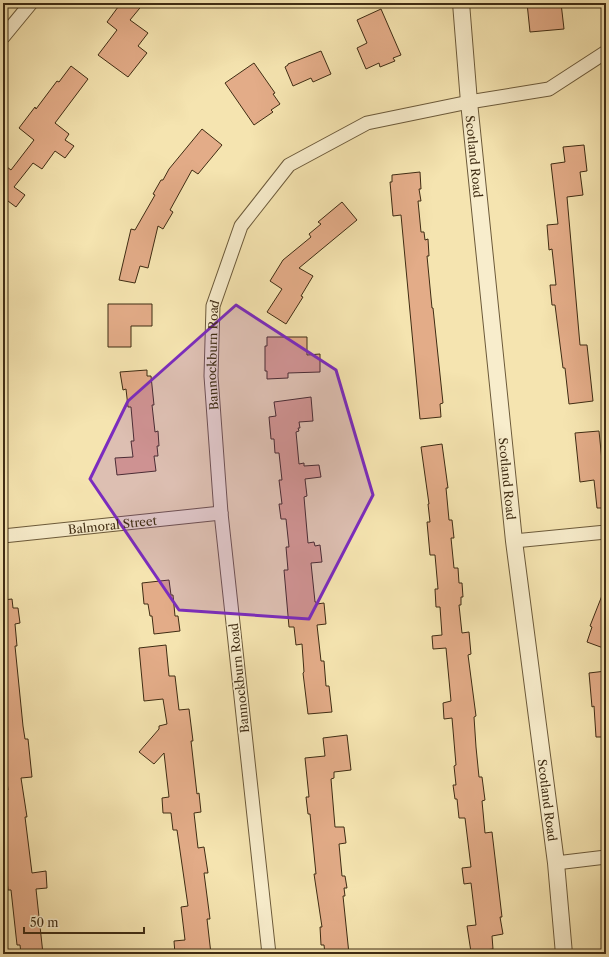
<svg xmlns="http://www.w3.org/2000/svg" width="609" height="957" viewBox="0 0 609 957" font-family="'Libre Caslon Text',serif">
	<rect width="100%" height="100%" fill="#f5e4b0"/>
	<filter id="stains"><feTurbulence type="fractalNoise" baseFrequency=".005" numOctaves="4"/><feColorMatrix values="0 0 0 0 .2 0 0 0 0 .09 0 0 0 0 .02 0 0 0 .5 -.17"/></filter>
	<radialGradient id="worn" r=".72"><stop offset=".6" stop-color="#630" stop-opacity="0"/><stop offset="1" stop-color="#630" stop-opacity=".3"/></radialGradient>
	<path fill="#e3ac88" stroke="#3f2c13" d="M121,3H144L130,20L148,33L138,46L147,53L128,77L98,55L117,30L107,22Z
		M527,3H561L564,29L530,32Z
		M381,9L401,55L393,58L395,61L380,67L379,63L366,69L357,48L367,43L357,20Z
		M321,51L331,74L313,82L311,78L293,86L285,67L288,65V64Z
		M254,63L275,93L273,94L280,104L271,110L273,112L254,125L225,83Z
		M71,66L88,79L55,123L69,134L65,140L74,146L65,158L55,151L42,169L33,163L14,187L25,195L16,207L4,198L3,200V164L11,170L34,140L19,128L35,107L36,109L57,81L59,82Z
		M202,129L222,145L198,174L192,170L170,210L173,212L163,229L158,226L148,268L140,266L135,283L119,280L131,229L135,230L155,195L153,194L161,180H163L169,169Z
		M584,145L587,171L580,172L583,195L567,197L580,345H587L593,401L569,404L565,368H563L555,305H552L550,285H556L552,249L549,250L547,225L558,224L551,164L565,162L563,147Z
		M420,172L421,189H419L421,201H418L421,232H424L425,240L428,239L429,256H427L432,308H433L443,403L440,404L441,417L420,419L401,215L393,216L390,182H392V175Z
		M342,202L357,220L299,268L313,276L301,296L303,297L286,324L267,312L282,289L270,281L283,260L311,237L309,234L321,224L318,222Z
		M108,304H152V326H131V347H108Z
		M267,337H307V355L320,354V372L288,373V378L267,379V371H265V346H267Z
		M147,370V376H151L154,405H152L155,432L158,431L159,446H157L158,456H154L156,471L117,475L115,458L133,457L131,441H134L131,407H128L126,389L123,390L120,372Z
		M311,397L313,421L299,422L300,428H298L299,431L296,432L299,464L304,463V466L319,465L321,477L305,479L307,496L304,497L308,543L314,542L315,546L320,545L322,562L311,563L315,602H316L317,604L324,603L326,624L317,625L321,661H324L326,686H329L332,712L308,714L303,673L304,672L302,644L296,645L294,627H289L284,570H288L286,547H289L286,519H281L279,504H282L279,480H282L279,453H275L274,439H271L269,417L276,416L274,402Z
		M599,431L603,471H606V508H597L594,480L580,482L575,433Z
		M442,444L448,488H446L449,520H452L454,538H451L454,568H458L459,583H462L463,597H461V605H459L462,633L469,632L471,654L468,655L476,716L474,717L476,747L479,777H482L485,800L482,801L485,833L492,832L502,917H500L503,934L492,936L493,949L471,952L467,926L476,925L471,883L464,884L462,868L471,867L465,818H459L457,799H455L453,785H456L454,766L456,765L452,718L444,719L443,703L451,701L446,648L433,649L432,636L442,635L440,607H436L435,589H438L435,555H430L427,522H430L428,504H429L421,447Z
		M169,580L171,595H173L175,616H178L180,631L154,634L152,616H150L148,604H144L142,583Z
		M605,588H606V649L587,642L592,627L590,626Z
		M12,599L13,608H18L20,623L15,624L17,646H15L23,726L25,739H28L32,777L21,778L27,817H25L32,873L46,871L47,888L36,889L43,954H21L20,945H17L11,890H8L3,842V828H5L3,809V791L8,790L5,765H3V600Z
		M166,645L169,676H175L179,710L189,709L193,741H191L197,794L199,793L201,812L194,813L198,848L204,847L208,873H204L210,919H207L211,954H175L174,941L185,940L181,907L188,906L177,830H173L171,813H163L162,798L169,797L164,753L154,764L139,752L159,729V726L167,724L163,699L144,701L139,648Z
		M606,671V737H596L594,706L592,707L589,673Z
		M347,735L351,770L334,772V778L331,779L335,827H344L346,843L339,844L342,876H345L347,888H344L345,896H343L349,954H325L324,945H321L320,927H322L314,874H316L310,814H308L306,797H309L305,758L325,756L323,738Z"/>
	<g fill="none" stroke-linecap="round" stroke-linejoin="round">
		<defs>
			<g id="minor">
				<path d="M3,37L31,3"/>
				<path id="s1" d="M3,536L221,513"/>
				<path d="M514,541L606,532"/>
				<path d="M556,863L606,857"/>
				<path id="s2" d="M269,954L221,513L211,376L213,306L241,226L289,165L367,123L469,102L549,89L606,52"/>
			</g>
			<g id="tertiary">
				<path id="s3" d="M461,3L469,102L514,541L556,863L564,954"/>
			</g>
		</defs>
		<use href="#minor" stroke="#6c5a3a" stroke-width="15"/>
		<use href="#tertiary" stroke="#6c5a3a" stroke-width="18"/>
		<use href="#minor" stroke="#f8edcc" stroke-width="13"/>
		<use href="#tertiary" stroke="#f8edcc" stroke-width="16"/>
	</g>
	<path fill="#7b2cbf" fill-opacity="0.2" stroke="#7b2cbf" stroke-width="3" stroke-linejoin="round" d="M236,305L336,370L373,495L309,619L179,610L90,479L128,401Z"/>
	<g text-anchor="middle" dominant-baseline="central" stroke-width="3" stroke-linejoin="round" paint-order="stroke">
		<g font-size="12" fill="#3f2c13" stroke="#f8edcc">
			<text stroke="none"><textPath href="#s3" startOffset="154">Scotland Road</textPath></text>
			<text stroke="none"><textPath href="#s2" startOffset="602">Bannockburn Road</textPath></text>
			<text stroke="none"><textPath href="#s3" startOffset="478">Scotland Road</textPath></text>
			<text stroke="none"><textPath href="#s1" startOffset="110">Balmoral Street</textPath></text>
			<text transform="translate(239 678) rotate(-96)">Bannockburn Road</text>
			<text stroke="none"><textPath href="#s3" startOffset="802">Scotland Road</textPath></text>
		</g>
	</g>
	<rect width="609" height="957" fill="none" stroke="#f5e4b0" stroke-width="16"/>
	<rect x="4" y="4" width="601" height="949" fill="none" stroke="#3f2c13" stroke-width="2"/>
	<rect x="8" y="8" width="593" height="941" fill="none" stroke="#3f2c13"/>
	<path d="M24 927v6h120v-6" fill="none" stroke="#3f2c13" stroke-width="2"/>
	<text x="30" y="927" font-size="12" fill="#3f2c13" stroke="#f8edcc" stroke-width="3" paint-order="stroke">50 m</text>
	<rect width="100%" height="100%" filter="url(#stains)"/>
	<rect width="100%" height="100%" fill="url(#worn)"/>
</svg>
